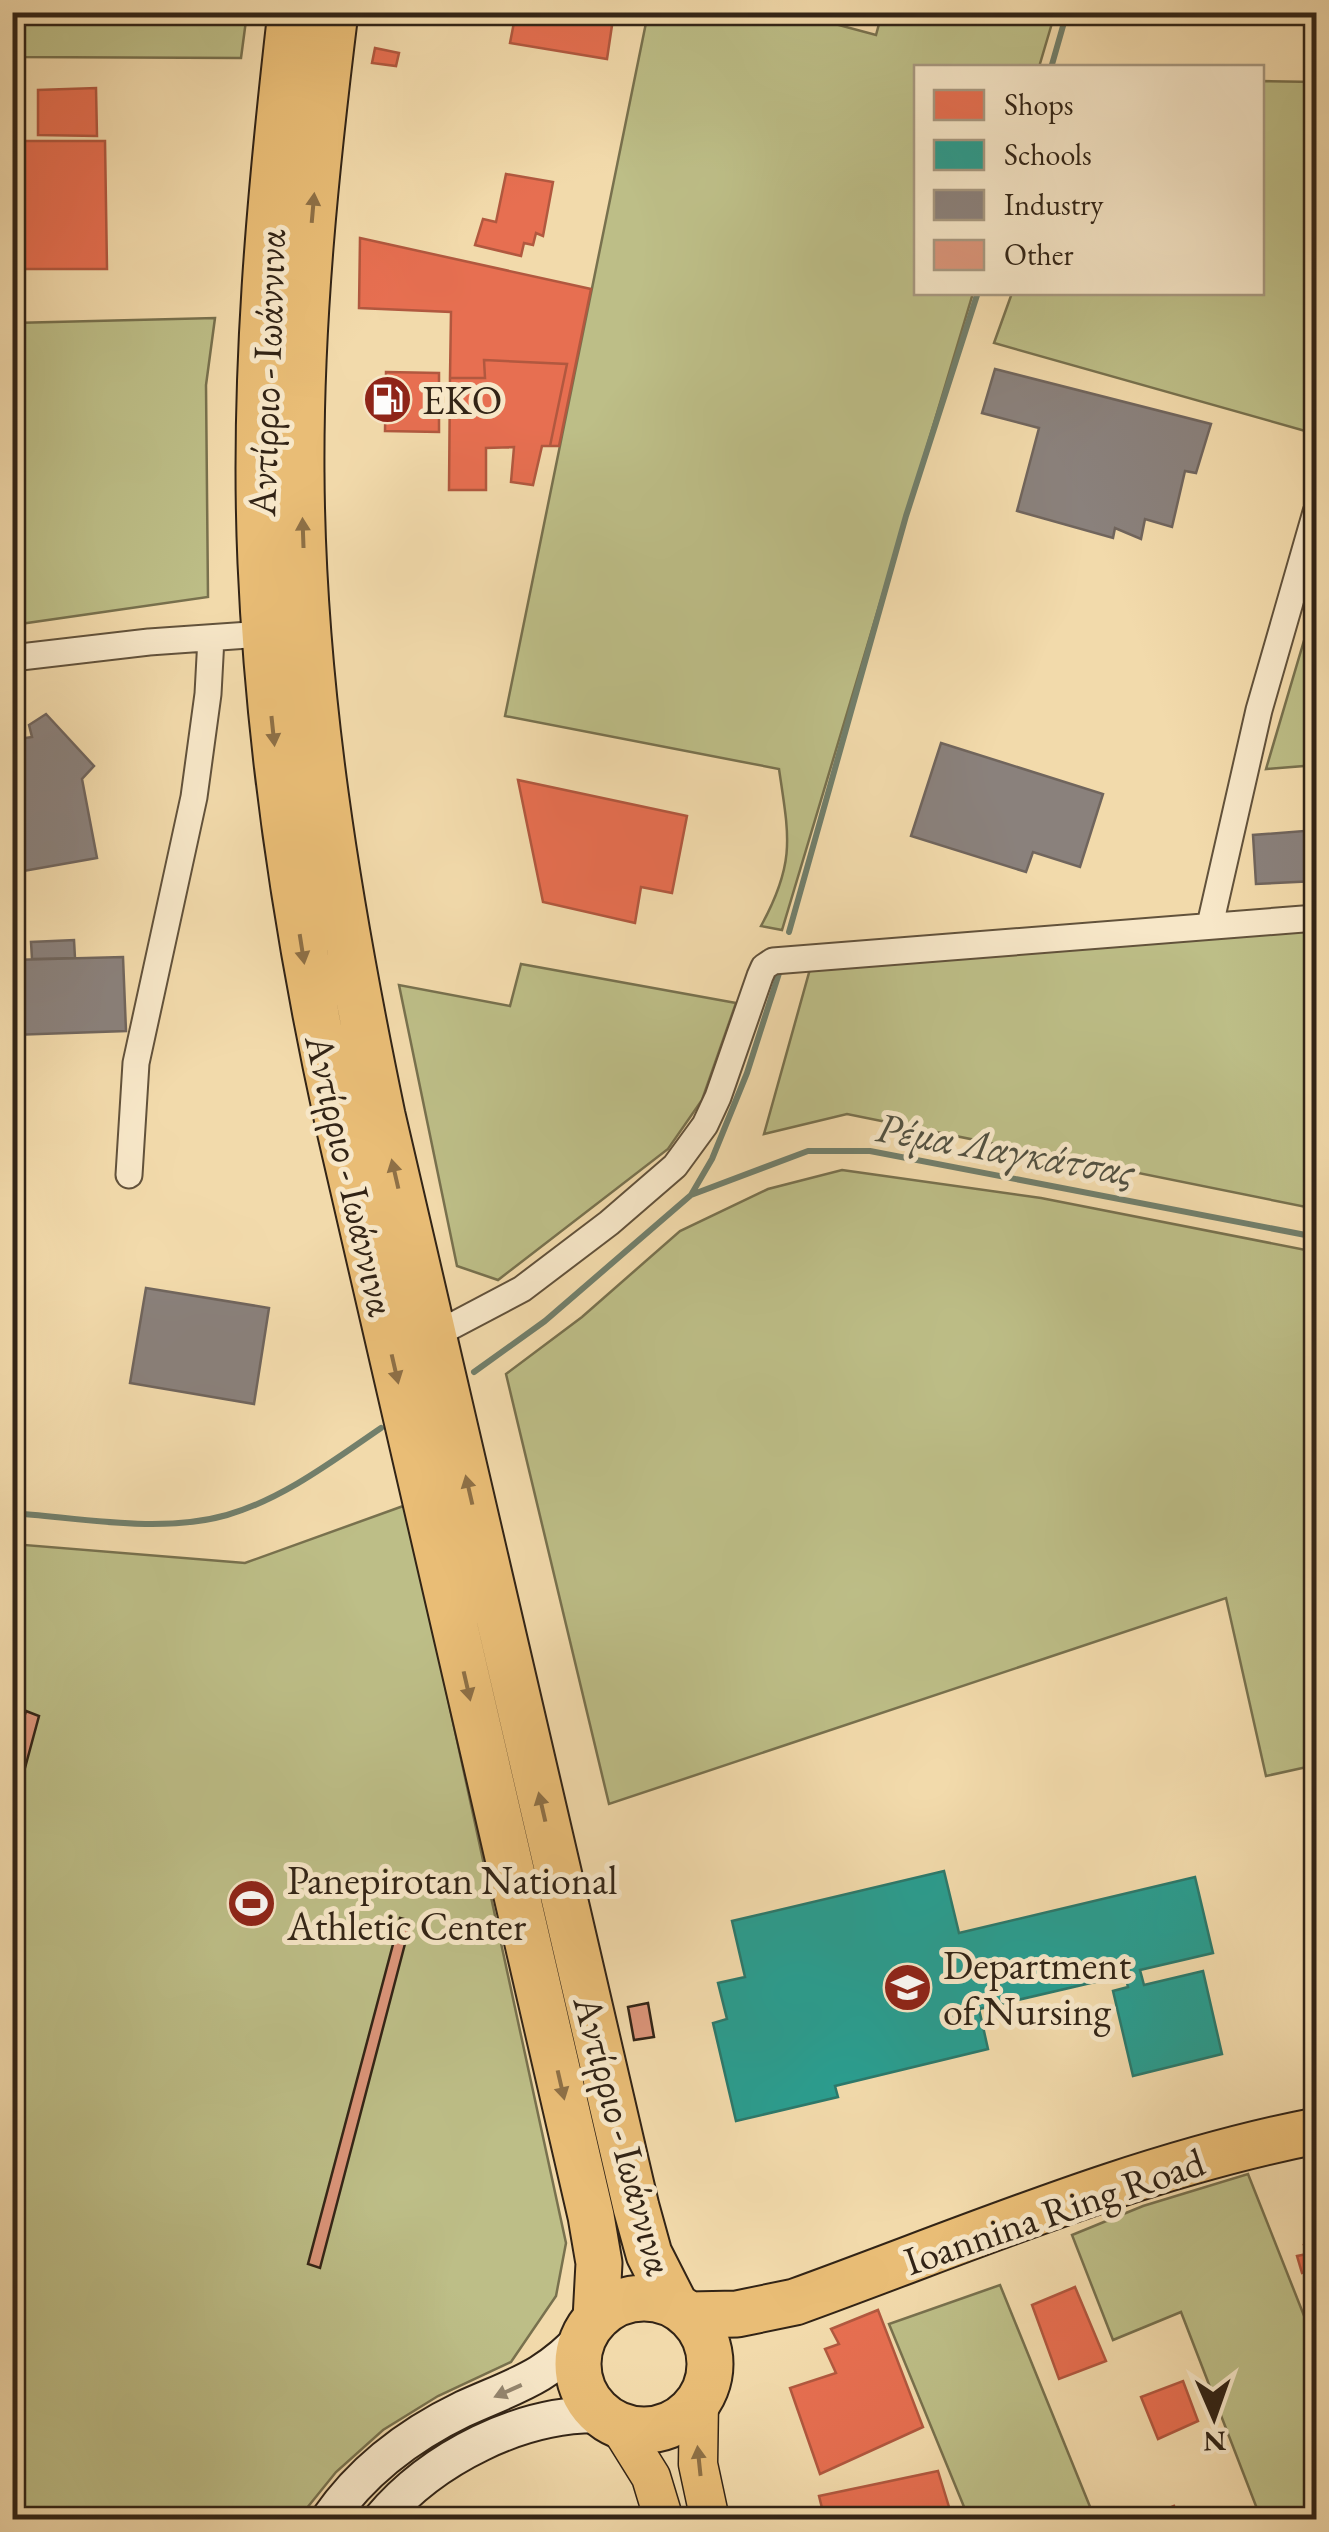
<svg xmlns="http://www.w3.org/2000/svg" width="1329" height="2532" viewBox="0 0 1329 2532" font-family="'EB Garamond',serif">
	<rect width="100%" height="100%" fill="#f2daab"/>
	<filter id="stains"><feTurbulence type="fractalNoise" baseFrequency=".002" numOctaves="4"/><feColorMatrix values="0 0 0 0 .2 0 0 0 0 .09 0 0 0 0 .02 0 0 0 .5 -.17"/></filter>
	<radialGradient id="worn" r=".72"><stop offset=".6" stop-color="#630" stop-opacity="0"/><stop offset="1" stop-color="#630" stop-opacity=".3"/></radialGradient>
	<path fill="#bdbe87" stroke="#78714e" stroke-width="2.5" d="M13,12H247V13L241,58L13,57Z
		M648,13H794L876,35L882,13H1055L1039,67L916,68V292L973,293L782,930L761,926C796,862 789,837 779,769L505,716Z
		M1262,81L1316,82V434L994,343L1012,293L1262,292Z
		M215,318L206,385L208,597L13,625V323Z
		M1316,600V765L1266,769Z
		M1316,928V1209L847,1114L764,1134L812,962Z
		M521,964L736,1003L702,1100L668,1149L498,1280L457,1266L399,985L510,1006Z
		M842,1170L1041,1198L1316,1252V1765L1266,1776L1226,1598L609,1804L506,1374L582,1317L680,1231L768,1189Z
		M406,1505L566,2243L556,2296L511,2362L438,2396L383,2430L336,2472L298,2519H13V1544L245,1563Z
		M1248,2174L1316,2346V2519H1261L1181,2312L1113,2340L1072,2235L1143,2206Z
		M1000,2285L1095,2519H969L889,2324Z"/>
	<path fill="#e76f51" stroke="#b1583f" stroke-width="2.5" d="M516,12H614L607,59L510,43Z
		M375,48L399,53L396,66L372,63Z
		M96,88L97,136L38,135V90Z
		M12,141H105L107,269H12Z
		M506,174L553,182L543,236L536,233L533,245L524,243L521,256L475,245L483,219L496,222Z
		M360,238L591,289L559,446H550L567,364L484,360L485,378H450L451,312L359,308Z
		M484,360L567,364L550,446H542L533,485L511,482L514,447L486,448V490H449L450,378H485Z
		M386,372L439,373V432L385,431Z
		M518,780L687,816L672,893L641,887L635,923L543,902Z
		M1316,2242V2269L1302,2273L1297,2256L1307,2254L1304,2245Z
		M1075,2287L1106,2361L1059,2379L1032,2305Z
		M878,2310L923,2427L820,2474L790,2388L836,2373L825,2349L839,2344L831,2329Z
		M1183,2381L1198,2421L1158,2439L1141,2397Z
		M938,2471L953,2520H825L819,2496Z
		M1174,2506L1180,2520H1141Z"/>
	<path fill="#2a9d8f" stroke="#2c796b" stroke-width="2.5" d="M944,1871L959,1933L1195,1877L1213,1953L1140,1970L1144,1985L1203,1971L1222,2054L1133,2076L1113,1991L1128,1987L1125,1975L979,2009L988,2049L835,2086L838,2097L736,2121L713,2023L727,2019L718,1983L745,1977L732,1921Z"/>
	<path fill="#8a817c" stroke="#70655d" stroke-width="2.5" d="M995,369L1211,424L1196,473L1185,471L1172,527L1145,519L1141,539L1115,528L1113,538L1017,511L1039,428L982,413Z
		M46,714L94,766L82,779L97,858L12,873V740L32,737L29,725Z
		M941,743L1103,794L1080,867L1033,852L1026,872L911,836Z
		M1316,830V881L1256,884L1253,835Z
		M74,940L75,958L32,959L31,942Z
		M123,957L126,1031L12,1035V960Z
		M146,1288L269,1308L254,1404L130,1383Z"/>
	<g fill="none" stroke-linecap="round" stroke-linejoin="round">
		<path stroke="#727f6b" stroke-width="6" d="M1051,68L1067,12
			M789,932L906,516L978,292
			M691,1195L808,1151H870L1316,1237
			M474,1372L545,1321L691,1195L712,1159L747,1073L781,967
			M12,1513C81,1518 160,1534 227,1515C283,1499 334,1460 381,1428"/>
	</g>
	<path fill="#dc957a" stroke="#322416" stroke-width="2.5" d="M26,1711L39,1716L12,1816V1758Z
		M400,1918L411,1921L320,2268L308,2264Z
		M648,2003L654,2037L634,2040L628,2007Z"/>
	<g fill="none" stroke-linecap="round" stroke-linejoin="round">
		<defs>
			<path id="street" d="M12,658L149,642L276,633
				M1210,925L1259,710L1316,512
				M129,1175L136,1063L194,797L208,694L211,638
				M433,1336L522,1289L609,1223L675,1166L705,1125L718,1097L760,976L764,967L773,961L1316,918"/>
			<path id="secondary" d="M328,2520C363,2469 409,2435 463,2409C516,2385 545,2379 586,2334
				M380,2520C432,2458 522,2412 603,2415"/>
			<path id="primary" d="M699,2401L698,2464L710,2520
				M618,2424L651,2477L664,2520"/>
			<path id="highway" d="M291,12C270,195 253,379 261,563C269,750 297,934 337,1117L591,2216L599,2263L596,2319
				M335,12C316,165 300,318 301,472C302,688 338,904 382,1115L636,2207L649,2254L675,2305
				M578 2364a66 66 0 1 1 132 0a66 66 0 1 1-132 0Z
				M689,2315L737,2314L795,2302C966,2240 1137,2166 1316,2131"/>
		</defs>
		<use href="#street" stroke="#62523b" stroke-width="29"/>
		<use href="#secondary" stroke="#322416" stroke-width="39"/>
		<use href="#primary" stroke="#322416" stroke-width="41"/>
		<use href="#highway" stroke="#322416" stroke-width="49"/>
		<use href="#street" stroke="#f7e7c8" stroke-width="25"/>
		<use href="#secondary" stroke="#f7e7c8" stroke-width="35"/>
		<use href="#primary" stroke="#e9bd76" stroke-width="38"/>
		<use href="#highway" stroke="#e9bd76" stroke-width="45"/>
	</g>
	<defs><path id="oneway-solid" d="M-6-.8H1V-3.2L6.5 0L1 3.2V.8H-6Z" transform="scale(2.5)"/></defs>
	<g fill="#8e7046">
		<use href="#oneway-solid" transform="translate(313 208) rotate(-85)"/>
		<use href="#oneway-solid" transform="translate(303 533) rotate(-92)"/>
		<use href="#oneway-solid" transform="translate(273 731) rotate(84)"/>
		<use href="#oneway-solid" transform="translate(302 949) rotate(81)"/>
		<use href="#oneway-solid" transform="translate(395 1174) rotate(-103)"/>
		<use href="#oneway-solid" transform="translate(395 1369) rotate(77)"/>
		<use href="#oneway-solid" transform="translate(469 1490) rotate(-103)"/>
		<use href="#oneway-solid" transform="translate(467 1686) rotate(77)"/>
		<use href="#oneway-solid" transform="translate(542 1807) rotate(-103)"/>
		<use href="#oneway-solid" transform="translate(561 2085) rotate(77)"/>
		<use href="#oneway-solid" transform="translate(699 2461) rotate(-96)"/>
	</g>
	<use fill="#94866f" href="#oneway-solid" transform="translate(508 2391) rotate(156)"/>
	<defs>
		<symbol id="fuel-disc" viewBox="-11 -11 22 22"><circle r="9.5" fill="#8f2418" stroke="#f7e7c8"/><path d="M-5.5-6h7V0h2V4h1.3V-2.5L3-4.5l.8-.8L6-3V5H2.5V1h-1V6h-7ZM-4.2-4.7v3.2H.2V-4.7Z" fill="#fff"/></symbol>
		<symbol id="stadium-disc" viewBox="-11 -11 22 22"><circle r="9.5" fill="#8f2418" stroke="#f7e7c8"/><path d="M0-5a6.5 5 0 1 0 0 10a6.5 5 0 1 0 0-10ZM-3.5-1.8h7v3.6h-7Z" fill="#fff"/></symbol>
		<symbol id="university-disc" viewBox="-11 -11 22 22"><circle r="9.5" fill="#8f2418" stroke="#f7e7c8"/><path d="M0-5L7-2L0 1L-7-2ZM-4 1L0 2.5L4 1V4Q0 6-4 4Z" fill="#fff"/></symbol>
	</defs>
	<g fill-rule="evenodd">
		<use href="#fuel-disc" x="360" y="372" width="55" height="55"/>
		<use href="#stadium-disc" x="224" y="1876" width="55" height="55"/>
		<use href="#university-disc" x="880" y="1960" width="55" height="55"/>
	</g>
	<g text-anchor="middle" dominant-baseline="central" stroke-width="10" stroke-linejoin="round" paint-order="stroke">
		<g font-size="40" fill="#322416" stroke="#f7e7c8">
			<text transform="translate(266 373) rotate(-88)">Αντίρριο - Ιωάννινα</text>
			<text transform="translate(351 1175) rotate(77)">Αντίρριο - Ιωάννινα</text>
			<text transform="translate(624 2135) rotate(75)">Αντίρριο - Ιωάννινα</text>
			<text transform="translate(1054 2211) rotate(-19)">Ioannina Ring Road</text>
		</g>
		<g font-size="40" fill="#322416" stroke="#f7e7c8" text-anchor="start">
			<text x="422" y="400">EKO</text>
			<text x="287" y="1880">Panepirotan National<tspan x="287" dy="46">Athletic Center</tspan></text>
			<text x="943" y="1965">Department<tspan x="943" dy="46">of Nursing</tspan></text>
		</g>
		<g font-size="42" font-style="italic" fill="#525141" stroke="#f7e7c8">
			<text transform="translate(1006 1149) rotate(10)">Ρέμα Λαγκάτσας</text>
		</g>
	</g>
	<rect width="1329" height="2532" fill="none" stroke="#f2daab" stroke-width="50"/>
	<rect x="15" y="15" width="1299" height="2502" fill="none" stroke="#322416" stroke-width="5"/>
	<rect x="25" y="25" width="1279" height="2482" fill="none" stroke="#322416" stroke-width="2.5"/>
	<rect x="914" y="65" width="350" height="230" fill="#f7e7c8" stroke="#a89981" stroke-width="2.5"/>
	<rect x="934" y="90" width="50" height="30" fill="#e76f51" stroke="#a89981" stroke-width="2.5"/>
	<text x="1004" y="115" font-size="30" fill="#322416">Shops</text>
	<rect x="934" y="140" width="50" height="30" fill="#2a9d8f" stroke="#a89981" stroke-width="2.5"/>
	<text x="1004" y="165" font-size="30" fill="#322416">Schools</text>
	<rect x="934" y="190" width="50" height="30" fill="#8a817c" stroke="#a89981" stroke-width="2.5"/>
	<text x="1004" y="215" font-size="30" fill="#322416">Industry</text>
	<rect x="934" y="240" width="50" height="30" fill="#dc957a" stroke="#a89981" stroke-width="2.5"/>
	<text x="1004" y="265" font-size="30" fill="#322416">Other</text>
	<g transform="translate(1214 2417) rotate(178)" stroke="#f7e7c8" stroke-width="8" paint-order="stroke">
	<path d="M0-8L18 38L0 25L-18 38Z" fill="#322416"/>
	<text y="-15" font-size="28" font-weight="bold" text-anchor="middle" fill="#322416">N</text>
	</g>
	<rect width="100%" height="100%" filter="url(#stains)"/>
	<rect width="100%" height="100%" fill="url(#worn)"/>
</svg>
